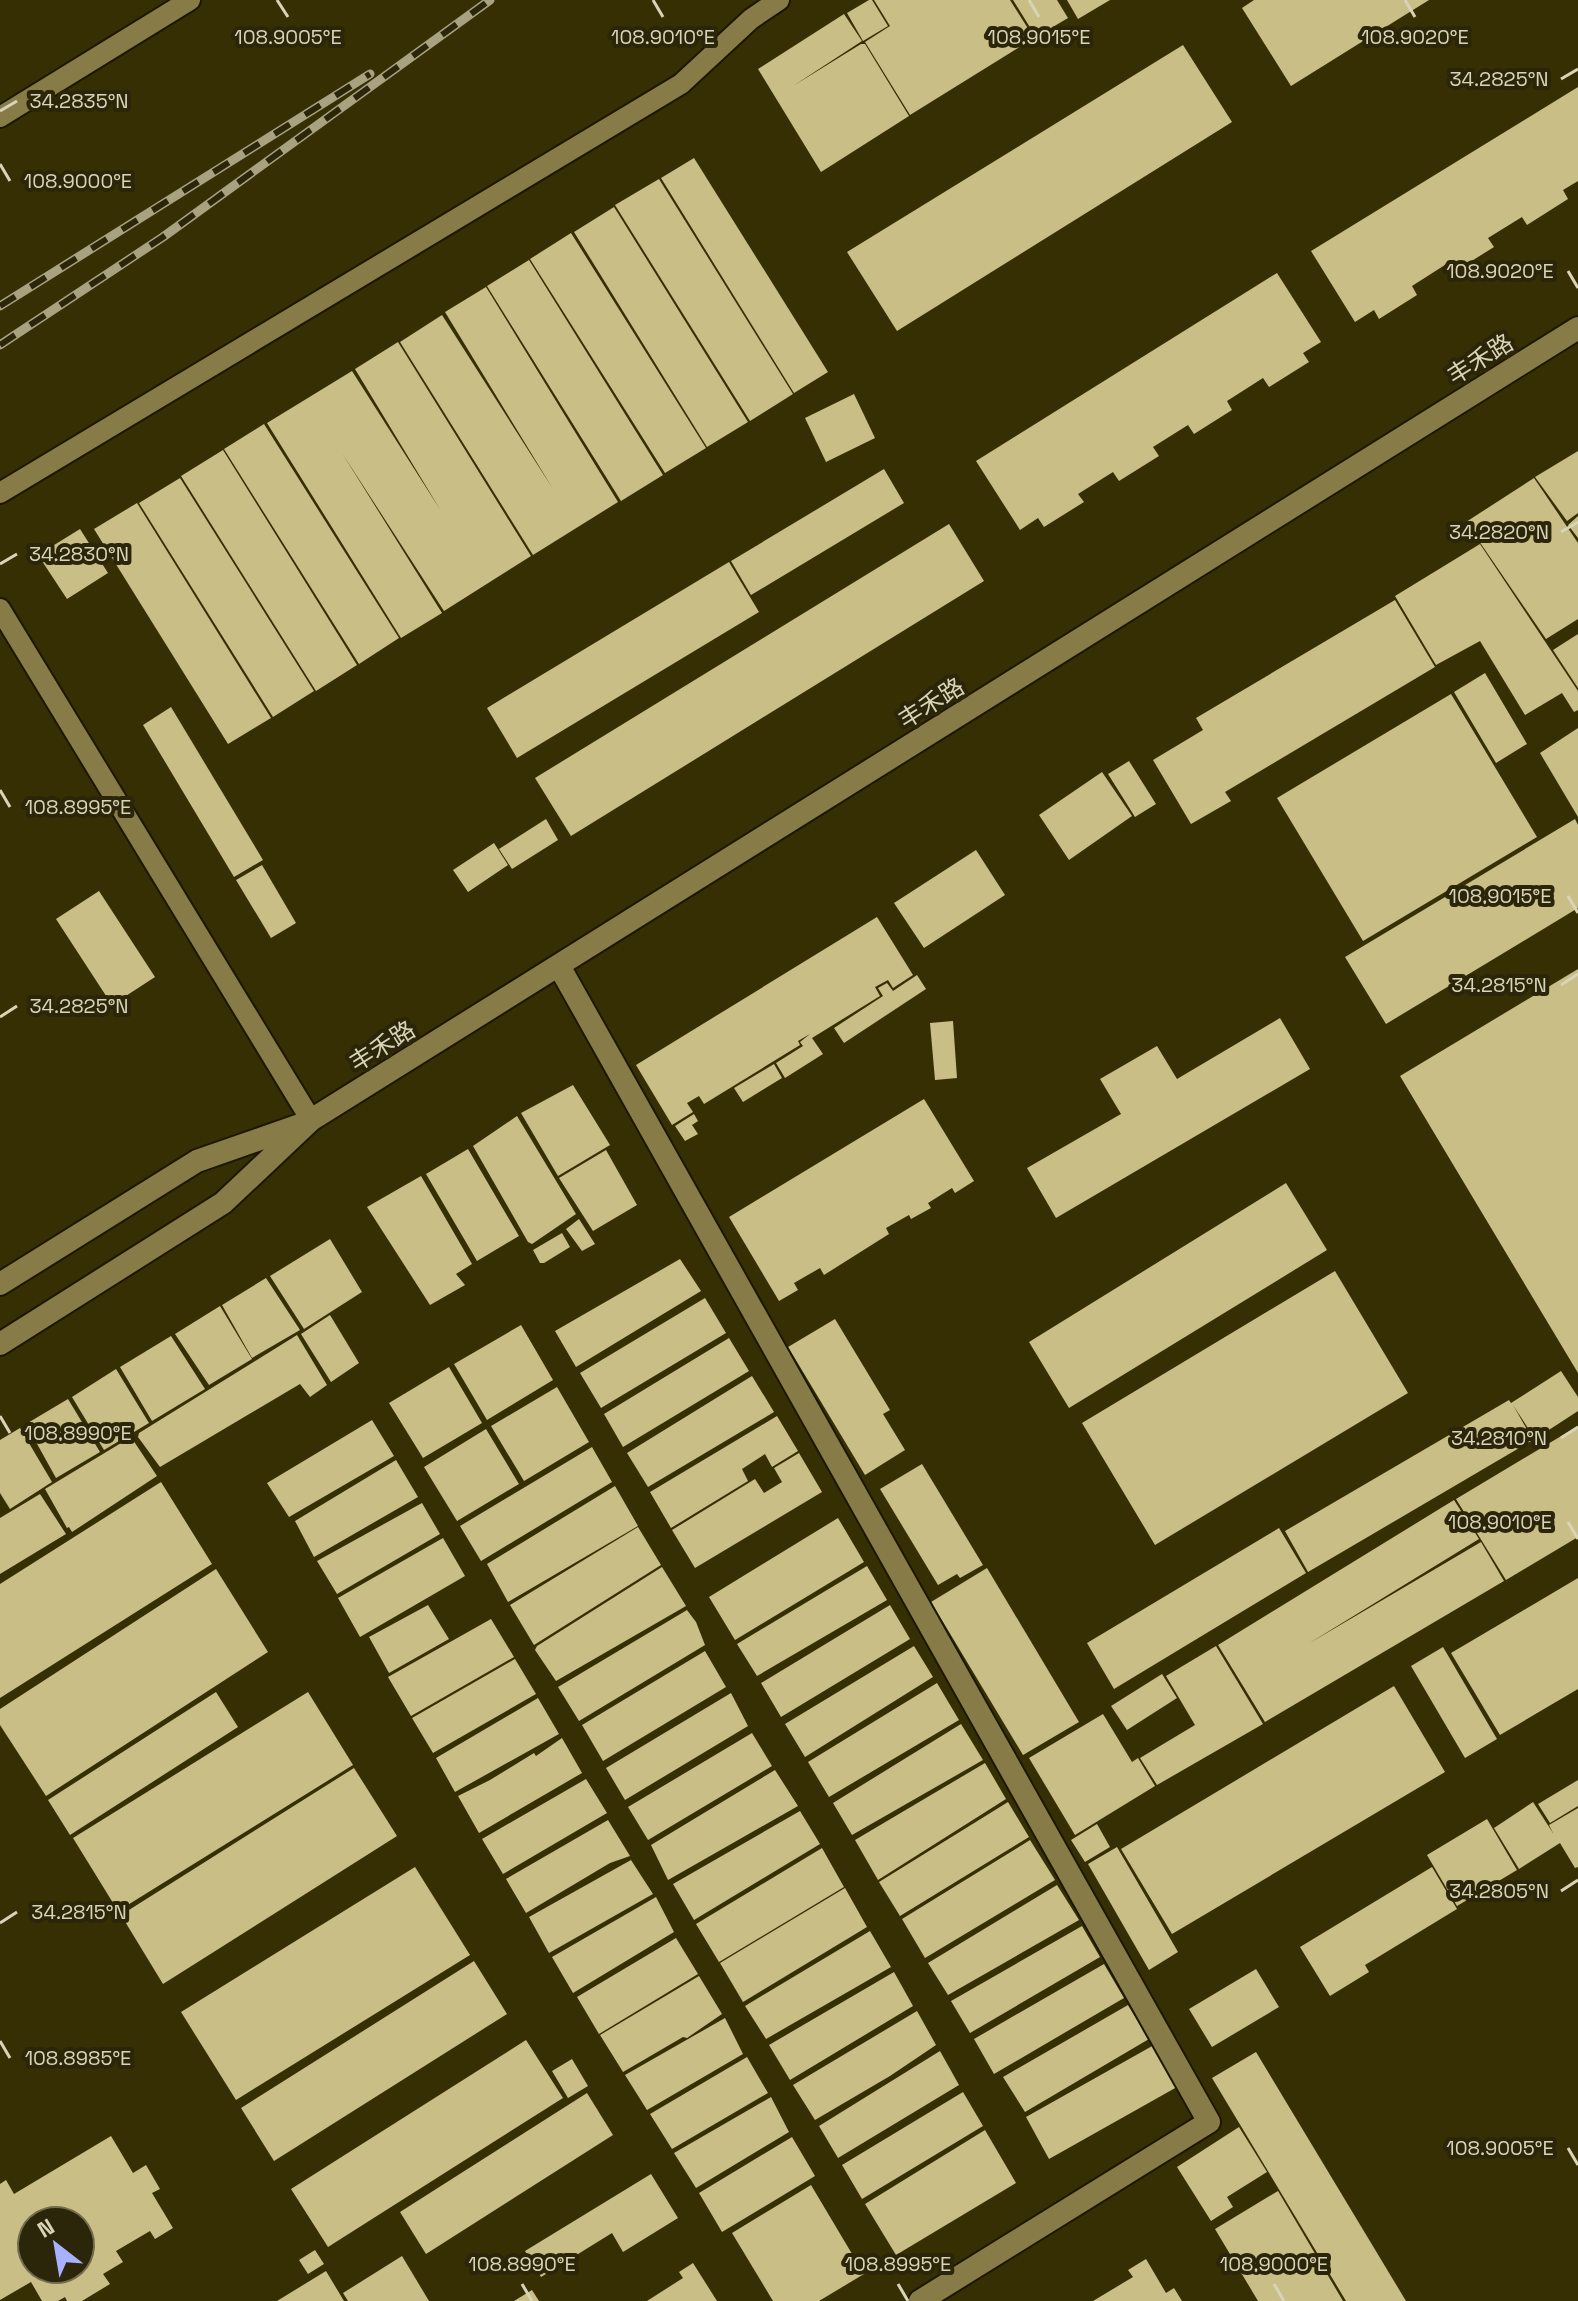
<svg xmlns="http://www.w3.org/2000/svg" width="1578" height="2301" viewBox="0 0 1578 2301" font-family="'Space Grotesk','Noto Sans SC',sans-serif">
	<rect width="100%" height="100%" fill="#372f04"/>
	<path fill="#c9be86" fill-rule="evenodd" d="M869,0H872L888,26L863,41L847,13Z
		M874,0H1010L1034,38L910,115L865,42L890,26Z
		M1013,0H1057L1068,18L1036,37Z
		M1067,0H1110L1078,19Z
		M1254,0H1429L1291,86L1242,8Z
		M844,14L862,41L793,86L861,44H865L909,116L821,172L758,69Z
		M1183,45L1232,122L897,331L847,252Z
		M1578,87V181L1563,190L1568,199L1527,225L1522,217L1488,238L1494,247L1454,272L1448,263L1412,286L1417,295L1379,319L1374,310L1355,322L1311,251Z
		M694,158L828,372L794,393L661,178Z
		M659,179L793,394L750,421L615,205Z
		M614,207L748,422L707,447L574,232Z
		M571,233L706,448L665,473L530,259Z
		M529,260L663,475L621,501L487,286Z
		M1277,273L1321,342L1303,353L1309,362L1269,387L1263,378L1227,401L1232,410L1194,434L1188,425L1153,447L1159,456L1119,481L1113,472L1078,494L1084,502L1044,527L1038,518L1020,530L976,461Z
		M486,287L618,502L533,555L400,342L442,315L553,489L445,312Z
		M398,342L531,556L444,611L342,453L442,613L401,638L267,423L352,371L441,511L355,369Z
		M854,394L875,438L826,462L805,418Z
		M264,424L399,638L359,664L224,449Z
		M223,450L357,665L316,691L181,476Z
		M1578,451V513L1567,521L1535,477Z
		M884,469L904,503L751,595L731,561Z
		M180,478L314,691L273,717L139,503Z
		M1534,478L1578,543V619L1546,639L1466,522Z
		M137,503L271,718L228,744L94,529Z
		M1578,516V538L1568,525Z
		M949,524L984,581L571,836L535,778Z
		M80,529L108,573L67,599L38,555Z
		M1480,544L1578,691V710L1574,712L1562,693L1525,715L1480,641L1436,665L1395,596Z
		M729,562L759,612L517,758L487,708Z
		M1395,600L1435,667L1225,792L1231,801L1191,824L1153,760L1203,730L1196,718Z
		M1578,634V688L1553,650Z
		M1485,673L1527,744L1496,763L1454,692Z
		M1451,694L1537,837L1363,941L1277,798Z
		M171,707L263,860L234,877L143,725Z
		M1578,728V817L1540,753Z
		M1129,761L1156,804L1135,817L1108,774Z
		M1102,772L1132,816L1069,860L1039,815Z
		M546,819L558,840L512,869L499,849Z
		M1575,819L1578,825V908L1386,1024L1345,957Z
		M494,843L508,865L468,892L453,870Z
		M976,850L1005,895L924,948L894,903Z
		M262,865L296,923L271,938L236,880Z
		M99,891L155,977L112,1005L56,919Z
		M877,917L913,975L893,988L888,980L875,987L880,996L812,1038L823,1054L785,1078L776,1063L803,1046L800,1042L810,1034L798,1041L800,1045L704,1104L699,1096L687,1103L693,1112L672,1125L636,1065Z
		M1578,969V1373L1400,1076Z
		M917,975L926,989L844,1043L834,1028L883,996L878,988L887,983L893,991Z
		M1280,1018L1310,1069L1056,1218L1027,1168L1121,1114L1100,1079L1157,1046L1177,1079Z
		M953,1021L957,1078L935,1080L930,1023Z
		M774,1064L782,1078L743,1102L734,1088Z
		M573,1085L610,1145L558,1176L521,1113Z
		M924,1099L974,1181L955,1193L952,1188L928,1203L931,1208L911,1219L909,1215L886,1228L889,1234L824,1275L820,1268L794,1283L798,1290L779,1301L729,1217Z
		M694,1114L698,1121L692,1125L698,1134L685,1141L675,1126Z
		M517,1116L576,1214L532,1244L528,1242L473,1146Z
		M468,1149L519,1236L477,1261L426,1174Z
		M606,1150L637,1205L593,1231L559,1178Z
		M421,1176L472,1264L456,1274L465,1285L430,1305L367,1207Z
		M1286,1183L1327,1250L1069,1408L1029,1342Z
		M579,1219L595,1244L582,1251L566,1229Z
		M562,1233L570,1247L544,1263H540L533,1250Z
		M330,1239L362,1292L304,1329L270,1276Z
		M680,1259L701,1291L576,1367L555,1331Z
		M1335,1271L1408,1393L1155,1545L1082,1423Z
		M266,1278L300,1330L252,1358L222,1305Z
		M705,1298L726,1333L601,1408L580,1373Z
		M220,1306L252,1359L209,1385L175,1334Z
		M330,1315L359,1363L331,1382L301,1334Z
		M835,1319L890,1410L883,1414L905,1450L865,1475L788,1347Z
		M521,1325L553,1380L487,1420L454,1364Z
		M297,1335L327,1385L310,1397L300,1384L160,1467L138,1437L139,1433Z
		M171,1336L205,1389L152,1421L120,1367Z
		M729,1338L749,1371L623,1447L604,1414Z
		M449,1367L482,1423L423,1458L389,1403Z
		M116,1369L149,1423L104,1450L72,1397Z
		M1561,1371L1578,1397V1411L1535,1439L1513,1405L1533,1440L1308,1572L1285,1531L1509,1400L1511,1403Z
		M752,1376L774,1412L648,1487L627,1453Z
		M557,1387L589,1442L524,1481L491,1426Z
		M68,1399L100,1452L56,1478L26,1424Z
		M777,1416L798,1451L772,1467L765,1454L742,1469L748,1481L671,1528L650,1492Z
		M372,1420L394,1456L289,1517L267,1483Z
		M1578,1426V1537L1506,1580L1456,1499Z
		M20,1428L52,1482L10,1509L0,1493V1440Z
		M486,1429L519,1484L457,1521L424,1467Z
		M131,1437L157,1476L72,1532L69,1527L67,1528L45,1489Z
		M592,1447L612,1482L481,1561L460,1526Z
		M799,1453L822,1492L695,1568L672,1530L755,1479L764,1493L782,1482L774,1468Z
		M396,1460L418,1497L314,1557L295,1521Z
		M922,1464L983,1565L960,1578L957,1574L938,1585L880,1489Z
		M161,1482L212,1564L0,1698V1584Z
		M615,1486L638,1526L508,1602L487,1564Z
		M40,1494L66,1534L0,1574V1518Z
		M1454,1500L1479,1539L1308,1644L1481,1542L1504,1581L1265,1722L1218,1645Z
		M422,1503L440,1534L337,1594L317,1561Z
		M838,1518L864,1562L735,1640L709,1597Z
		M638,1527L661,1565L534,1645L510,1605Z
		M1279,1528L1306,1573L1114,1689L1087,1643Z
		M443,1538L465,1576L360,1637L338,1598Z
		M867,1566L887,1600L757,1676L737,1644Z
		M662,1567L686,1606L556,1681L535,1650L537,1646Z
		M987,1568L1079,1722L1023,1755L931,1602Z
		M216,1569L268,1652L46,1796L0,1725V1709Z
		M1578,1578V1689L1500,1735L1451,1653Z
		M428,1605L449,1639L389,1673L369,1637Z
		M890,1605L910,1639L781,1717L761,1683Z
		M687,1610L696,1622L705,1645L579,1721L558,1687Z
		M491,1619L514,1657L411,1716L388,1677Z
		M914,1646L933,1677L805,1757L785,1724Z
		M1216,1646L1263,1724L1157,1785L1140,1758L1195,1725L1166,1676Z
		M1443,1647L1497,1739L1465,1758L1411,1666Z
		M705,1651L726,1687L603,1761L582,1725Z
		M515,1659L536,1694L433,1753L412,1718Z
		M1162,1674L1177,1698L1127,1730L1111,1706Z
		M937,1683L959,1720L829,1797L808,1762Z
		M1394,1686L1445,1772L1172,1934L1121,1849Z
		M216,1692L238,1727L70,1835L48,1800Z
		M308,1692L353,1765L118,1911L73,1838Z
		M731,1693L748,1726L625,1800L606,1768Z
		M538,1698L559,1734L455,1792L436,1758Z
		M1103,1714L1132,1762L1138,1758L1155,1786L1075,1835L1029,1758Z
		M961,1724L983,1760L852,1835L833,1803Z
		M752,1733L772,1766L648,1840L628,1807Z
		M562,1738L582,1773L479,1833L458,1796L490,1780L534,1753L536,1756Z
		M985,1763L1006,1799L878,1880L855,1840Z
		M354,1768L397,1836L163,1984L121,1915Z
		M775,1770L798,1806L668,1880L651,1845Z
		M586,1779L607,1813L503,1874L482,1839Z
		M1578,1780V1806L1550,1823L1538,1804Z
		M1008,1802L1029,1837L900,1916L879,1882Z
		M1533,1802L1553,1833L1549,1825L1578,1808V1867L1575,1868L1560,1843L1519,1869L1494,1828Z
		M800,1811L820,1844L694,1920L673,1884Z
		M1487,1819L1517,1870L1457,1906L1427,1855Z
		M608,1820L630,1856L610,1863L526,1913L506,1879Z
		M1097,1824L1110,1847L1085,1862L1071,1840Z
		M1030,1840L1055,1880L925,1958L902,1919Z
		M1117,1847L1178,1952L1149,1970L1088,1864Z
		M822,1848L844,1887L719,1962L696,1924Z
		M631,1860L653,1894L549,1953L529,1917Z
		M415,1867L470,1955L236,2100L181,2012Z
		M1432,1867L1457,1909L1365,1965L1369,1972L1330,1996L1300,1947Z
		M1057,1885L1079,1920L948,1995L928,1963Z
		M845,1888L867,1927L743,2002L720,1963Z
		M656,1897L674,1932L573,1993L552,1957Z
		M1082,1926L1100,1957L970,2033L951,2001Z
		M870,1931L891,1967L766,2039L745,2006Z
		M676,1938L698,1974L599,2034L577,1997Z
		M474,1961L507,2014L274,2161L241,2108Z
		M1104,1964L1124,1998L994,2074L974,2039Z
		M1256,1969L1279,2007L1212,2047L1189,2009Z
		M894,1972L913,2006L790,2080L769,2045Z
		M699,1976L722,2014L687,2038L683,2037L623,2072L600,2035Z
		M1128,2005L1149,2039L1025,2112L1003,2077Z
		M917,2011L936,2045L890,2076L815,2120L793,2085Z
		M725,2018L743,2054L647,2110L625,2075Z
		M526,2040L563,2098L328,2247L291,2189Z
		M1154,2045L1177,2087L1049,2159L1026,2117Z
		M940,2051L959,2085L838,2158L819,2126Z
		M1256,2052L1406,2301H1346L1212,2078Z
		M747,2057L768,2093L672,2149L650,2114Z
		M572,2059L588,2086L568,2098L552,2071Z
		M963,2092L983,2126L862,2199L842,2165Z
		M587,2093L613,2135L426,2254L400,2212Z
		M771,2097L789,2132L696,2188L674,2153Z
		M1239,2127L1267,2172L1227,2197L1233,2207L1211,2221L1177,2167Z
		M985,2130L1016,2183L896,2255L865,2204Z
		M111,2136L133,2173L146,2165L160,2189L152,2193L173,2228L155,2239L150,2231L116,2251L123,2262L103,2274L110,2284L82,2301H67L65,2297L58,2301H42L31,2282L0,2300V2184L6,2180L14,2194ZM32,2221H80V2269H32Z
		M792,2137L815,2176L722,2232L699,2193Z
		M651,2174L678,2218L623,2252L612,2233L541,2277L525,2251Z
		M811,2185L864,2274L819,2301H773L732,2233Z
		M1278,2191L1343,2301H1258L1215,2229Z
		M315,2250L324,2264L308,2274L299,2260Z
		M402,2256L429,2301H348L343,2293Z
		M1146,2259L1166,2293L1174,2288L1182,2301H1093L1133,2277L1128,2270Z
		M693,2263L717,2301H647L683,2278L679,2272Z
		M326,2271L344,2301H277Z
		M532,2290L539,2301H514Z"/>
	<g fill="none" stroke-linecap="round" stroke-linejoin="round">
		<defs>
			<path id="service" d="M0,117L190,0
				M0,493L681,84L751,19L779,0
				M0,609L311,1120"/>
			<path id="minor" d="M559,966L1209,2122L920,2301"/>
			<path id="secondary" d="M0,1284L197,1161L303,1124
				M0,1344L223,1203L311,1120L1578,328"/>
		</defs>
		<use href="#service" stroke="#1d1700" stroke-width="24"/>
		<use href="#minor" stroke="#1d1700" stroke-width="26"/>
		<use href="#secondary" stroke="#1d1700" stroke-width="26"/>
		<use href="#service" stroke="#877c47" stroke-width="20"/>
		<use href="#minor" stroke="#877c47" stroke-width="22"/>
		<use href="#secondary" stroke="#877c47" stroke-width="22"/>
		<defs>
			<path id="rail" d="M0,306L370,74
				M0,345L163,237L490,0"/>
		</defs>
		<use href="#rail" stroke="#a8a281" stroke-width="9"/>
		<use href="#rail" stroke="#2b2509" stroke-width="6" stroke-dasharray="18" stroke-linecap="butt"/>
	</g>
	<path fill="none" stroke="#d9d4b8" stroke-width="3" d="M277,0L288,17M653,0L663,17M1029,0L1039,17M1405,0L1415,17M1561,79L1578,69M0,111L17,101M0,164L10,181M1568,271L1578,288M1561,532L1578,522M0,564L17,554M0,790L10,807M1568,896L1578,913M1561,985L1578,974M0,1017L17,1006M0,1416L10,1433M1561,1438L1578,1427M1568,1522L1578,1539M1561,1891L1578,1880M0,1923L17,1912M0,2041L10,2058M1568,2148L1578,2165M522,2284L532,2301M898,2284L908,2301M1274,2284L1284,2301"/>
	<g text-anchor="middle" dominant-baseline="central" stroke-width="8" stroke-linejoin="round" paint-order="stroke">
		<g font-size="24" fill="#d9d4b8" stroke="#2b2509">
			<text transform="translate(1480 359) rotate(-32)">丰禾路</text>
			<text transform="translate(931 703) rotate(-32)">丰禾路</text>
			<text transform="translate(382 1046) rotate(-32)">丰禾路</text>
		</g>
	</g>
	<g font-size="20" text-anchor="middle" fill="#d9d4b8" stroke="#2b2509" stroke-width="8" stroke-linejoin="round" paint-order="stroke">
		<text x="288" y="44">108.9005°E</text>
		<text x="663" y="44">108.9010°E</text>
		<text x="1039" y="44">108.9015°E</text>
		<text x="1415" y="44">108.9020°E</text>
		<text x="1499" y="86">34.2825°N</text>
		<text x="79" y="108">34.2835°N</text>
		<text x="78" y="188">108.9000°E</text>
		<text x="1500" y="278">108.9020°E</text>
		<text x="1499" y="539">34.2820°N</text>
		<text x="79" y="561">34.2830°N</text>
		<text x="78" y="814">108.8995°E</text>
		<text x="1500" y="903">108.9015°E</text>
		<text x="1499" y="992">34.2815°N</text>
		<text x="79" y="1013">34.2825°N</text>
		<text x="78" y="1440">108.8990°E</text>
		<text x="1499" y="1445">34.2810°N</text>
		<text x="1500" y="1529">108.9010°E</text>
		<text x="1499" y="1898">34.2805°N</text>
		<text x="79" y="1919">34.2815°N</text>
		<text x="78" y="2065">108.8985°E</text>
		<text x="1500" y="2155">108.9005°E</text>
		<text x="522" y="2271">108.8990°E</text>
		<text x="898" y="2271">108.8995°E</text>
		<text x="1274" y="2271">108.9000°E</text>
	</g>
	<g transform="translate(56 2245) rotate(329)"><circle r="38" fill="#2b2509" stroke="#716b4f" stroke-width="2"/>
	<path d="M0-6L14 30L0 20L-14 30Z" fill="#a7b1fc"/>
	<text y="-12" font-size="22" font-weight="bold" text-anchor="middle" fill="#d9d4b8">N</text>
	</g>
</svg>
